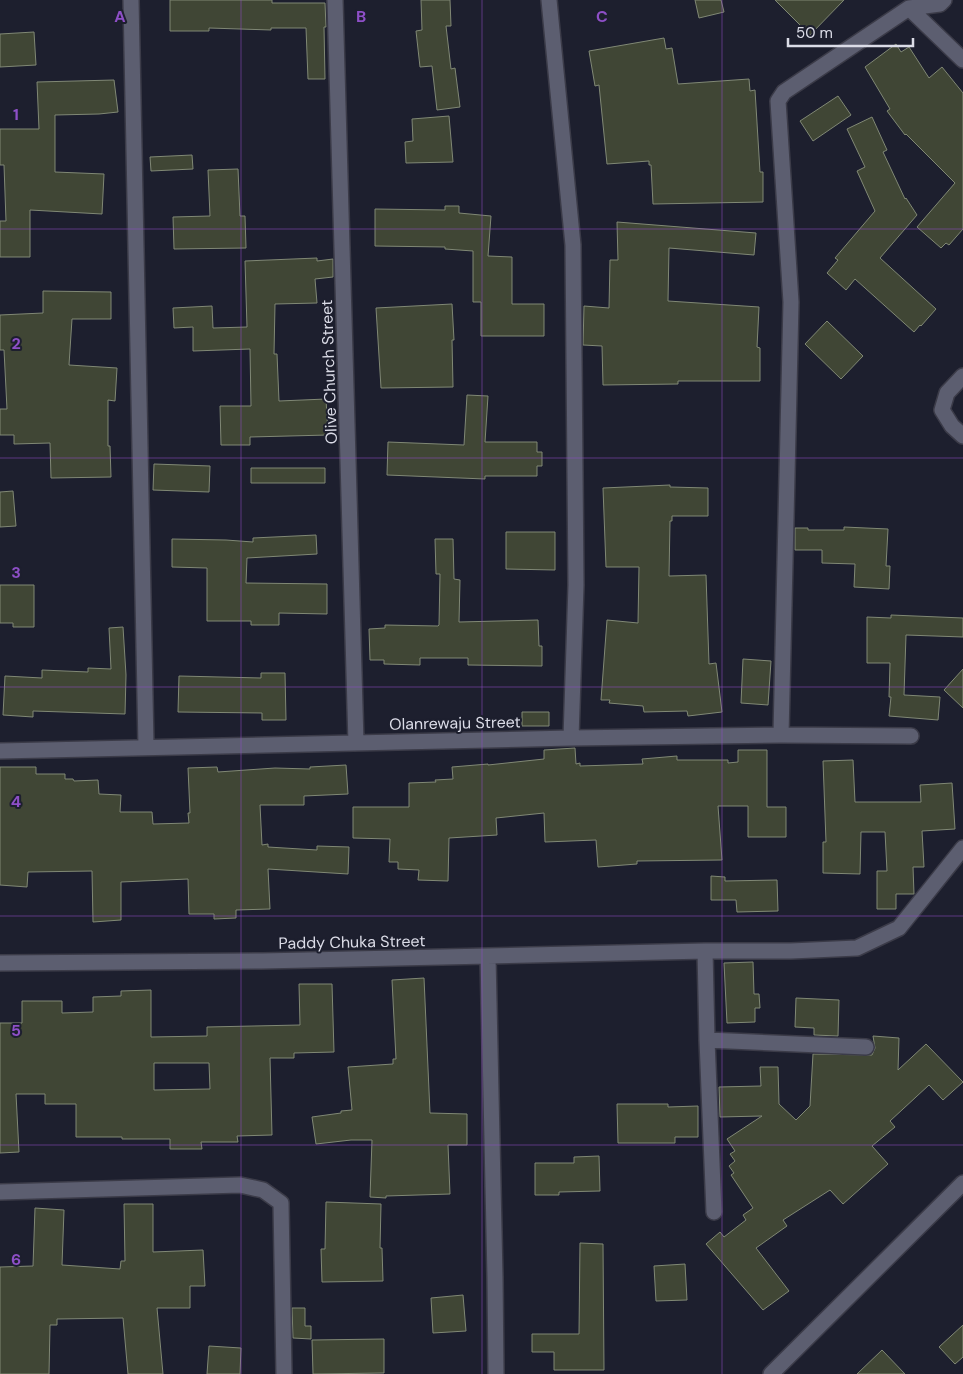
<svg xmlns="http://www.w3.org/2000/svg" width="963" height="1374" viewBox="0 0 963 1374" font-family="'DM Sans',sans-serif">
	<rect width="100%" height="100%" fill="#1d1f2e"/>
	<path fill="#404635" stroke="#808875" fill-rule="evenodd" d="M170,0H272V3H325L326,27H324L325,79H308L306,28H271V30L209,28V31H170Z
		M421,0H450L451,26H446L451,69L455,68L460,107L437,110L432,66L420,67L416,31L422,30Z
		M695,0H721L724,12L699,18Z
		M775,0H844L810,35Z
		M34,32L36,65L0,67V34Z
		M664,38L666,49L672,48L678,84L749,79L750,91L755,90L760,172H763V202L653,204L651,165H649V161L607,164L599,85L595,86L589,51Z
		M896,44L901,52L909,47L929,78L942,67L963,93V229L949,245L946,243L941,248L917,227L955,183L906,134L905,135L887,111L890,109L865,67Z
		M114,80L118,112L99,114L55,115V172L104,174L102,214L30,210V257H0V221H6L4,165H0V129H39L37,82Z
		M838,96L851,115L813,141L800,121Z
		M449,116L453,162L406,163L405,142L413,141L412,119Z
		M872,117L887,150L883,152L905,199L906,198L917,215L880,258L936,309L921,326L920,325L914,332L855,279L846,290L827,273L838,260L835,258L875,211L857,171L865,167L847,129Z
		M192,155L193,169L151,171L150,157Z
		M238,169L240,216H245L246,248L174,249L173,217L210,216L208,170Z
		M445,206H459V213L491,216L488,256L512,257V304H544V336H481V302H473V251L445,249V247L375,246V209L445,210Z
		M617,222L756,233L754,255L669,248L668,301L759,307L757,347L760,348V381H678V384L603,385L602,346L583,345L584,306L609,308L610,260H618Z
		M317,258V261L333,259V277L315,279L317,303L275,304L274,354H277L279,401L326,399L328,435L250,437V445H221L220,406H251L250,349L193,351V327L174,328L173,308L212,306L213,328L247,327L245,261Z
		M43,291L111,292V319H72L69,365L117,368L115,401L108,400V446H110L111,477L51,478L50,443L14,444V435H0V409H7L4,350H0V315L43,313Z
		M452,304L454,340H452L453,387L381,388L376,308Z
		M827,321L863,356L841,379L805,344Z
		M467,395L488,396L485,442H537V452H542V466H537V476H485V479L387,475L388,442L464,445Z
		M154,464L210,466L209,492L153,490Z
		M251,468H325V483H251Z
		M670,485V487L708,488V516H672V521H670L669,576L706,575L709,664L716,663L722,712L688,716L687,711L644,712L643,706L609,703L610,700H601L607,620L638,623L639,567H606L603,488Z
		M13,491L16,526L0,527V492Z
		M844,527L888,529L886,566H890L889,589L854,587L855,564L822,563V550H795V528H808V530H844Z
		M506,532H555V570L506,569Z
		M316,535L317,554L247,558L246,583L327,584V614L279,613V625H251V621H207V568L172,567V539L226,540L253,542V538Z
		M435,539H453L454,579L460,580L459,622L538,620L539,646H542V666L468,665V658H420V665L384,664V660H370L369,629L385,628V625L438,626L439,625L440,574H436Z
		M0,585H34V627H13V623H0Z
		M891,615L963,618V637L906,635L904,695L940,697L938,720L889,716L891,697H889L890,663H867V617L891,618Z
		M123,627L126,675L125,714L33,711V717L3,715L5,676L42,678V670L88,672V668L111,669L109,628Z
		M743,659L771,661L768,705L741,703Z
		M963,669V708L944,690Z
		M261,673H285L286,720H262V713L178,712L179,676L261,678Z
		M522,712H549V726H522Z
		M575,748L576,764L580,763V766L643,764L642,759L677,756V760H728V763L738,762V750H767V807H786V837H748V806H718L722,860L637,861V864L598,867L596,840L545,842L544,813L496,818L497,835L449,838L448,881L418,880L419,870L398,869V862H389L390,839L353,838V807H409V783L436,782L435,780L453,779L452,767L488,764V765L544,759V750Z
		M853,760L855,802H921L920,785L952,783L955,829L922,831L924,867H913L914,894H896V909H877V871H887L885,832H861L860,874L823,873V842H826L823,761Z
		M346,765L348,794L304,796V805H260L262,845L268,844V847L317,850V846L349,847L348,874L268,869L270,909L236,910V918L214,919V914H189L188,879L121,882V920L93,922L92,871L28,872L27,887L0,885V767H36V774H65V779H73L74,781L98,780L99,794L121,795L120,812H152L153,824L189,823L188,813H190L188,768L217,767L218,772L275,768L310,769V767Z
		M711,876L725,877V881L777,880L778,911L737,912L736,900H711Z
		M753,962L754,994H759L760,1008H755V1022L727,1023L724,963Z
		M424,978L430,1113L467,1114V1145H448L450,1194L386,1196V1198L370,1197L372,1140H351L316,1144L312,1117L341,1113V1111L352,1110L348,1067L393,1064V1059H396L392,980Z
		M299,984H332L334,1052L294,1053V1058H270L272,1135L237,1136L238,1142H201L202,1149H170V1139H122V1137H76V1104H45V1094H16L19,1152L0,1153V1023H22V1001H62V1013L93,1012V997L121,996V991L151,990V1037L207,1036V1027L300,1025ZM154,1063H209L210,1089L154,1090Z
		M796,998L839,1000L838,1036L814,1035V1028L795,1027Z
		M873,1036L899,1038L898,1070L926,1044L963,1082L943,1100L929,1085L890,1121L895,1127L872,1146L888,1164L843,1204L830,1190L783,1220L787,1226L756,1248L789,1291L763,1310L706,1244L720,1232L724,1237L746,1220L743,1215L753,1208L731,1175L734,1173L729,1166L735,1161L730,1154L735,1151L727,1139L762,1116L720,1117L719,1087L761,1086L760,1067H778L779,1104L796,1120L810,1106L813,1054L870,1055H872L875,1048Z
		M617,1104H668V1107L698,1106V1137H675V1143H618Z
		M599,1156L600,1191L559,1192V1195H535V1163H574V1157Z
		M326,1202L381,1204L380,1248H382L383,1281L322,1282L321,1249H325Z
		M124,1204H153V1252L203,1250L205,1286H190V1308H157L163,1374H128L123,1318L57,1319V1325H50L49,1374H0V1267L33,1266L35,1208L64,1210L62,1265L120,1269L121,1261H125Z
		M580,1243L603,1244L604,1370H554V1352H532V1334H579Z
		M685,1264L687,1300L656,1301L654,1266Z
		M463,1295L466,1331L433,1333L431,1298Z
		M292,1308H305V1326H311V1339L293,1338Z
		M963,1325V1357L955,1364L939,1347Z
		M384,1339V1373L313,1374L312,1340Z
		M209,1346L241,1348L240,1374H207Z
		M882,1350L905,1374H857Z"/>
	<g fill="none" stroke-linecap="round" stroke-linejoin="round">
		<defs>
			<path id="street" d="M131,0L146,746
				M335,0L356,743
				M549,0L573,245L576,585L571,738
				M909,8L963,60
				M963,376L947,393L942,410L952,426L963,436
				M781,735L791,302L778,101L784,92L909,8L940,4L944,0
				M0,751L571,738L781,735L911,736
				M705,951L707,1040L714,1212
				M488,957L495,1277L496,1374
				M0,963L262,961L705,951H791L857,948L899,928L963,848
				M707,1040L866,1047
				M0,1192L240,1185L263,1190L281,1203L284,1374
				M771,1374L963,1183"/>
		</defs>
		<use href="#street" stroke="#3b3b48" stroke-width="18"/>
		<use href="#street" stroke="#5c5e70" stroke-width="15"/>
	</g>
	<path fill="none" stroke="#8e4fc7" stroke-width="1" stroke-opacity="0.55" d="M241,0V1374M482,0V1374M722,0V1374M0,229H963M0,458H963M0,687H963M0,916H963M0,1145H963"/>
	<g text-anchor="middle" dominant-baseline="central" stroke-width="4" stroke-linejoin="round" paint-order="stroke">
		<g font-size="16" fill="#dbdce7" stroke="#1d1f2e">
			<text transform="translate(329 372) rotate(-92)">Olive Church Street</text>
			<text transform="translate(455 723) rotate(-1)">Olanrewaju Street</text>
			<text transform="translate(352 942) rotate(-1)">Paddy Chuka Street</text>
		</g>
	</g>
	<g font-size="16" text-anchor="middle" font-weight="bold" fill="#8e4fc7" stroke="#1d1f2e" stroke-width="4" stroke-linejoin="round" paint-order="stroke">
		<text x="120" y="22">A</text>
		<text x="361" y="22">B</text>
		<text x="602" y="22">C</text>
		<text x="16" y="120">1</text>
		<text x="16" y="349">2</text>
		<text x="16" y="578">3</text>
		<text x="16" y="807">4</text>
		<text x="16" y="1036">5</text>
		<text x="16" y="1265">6</text>
	</g>
	<path d="M788 38v8h125v-8" fill="none" stroke="#dbdce7" stroke-width="2.5"/>
	<text x="796" y="38" font-size="15" fill="#dbdce7" stroke="#1d1f2e" stroke-width="4" paint-order="stroke">50 m</text>
</svg>
